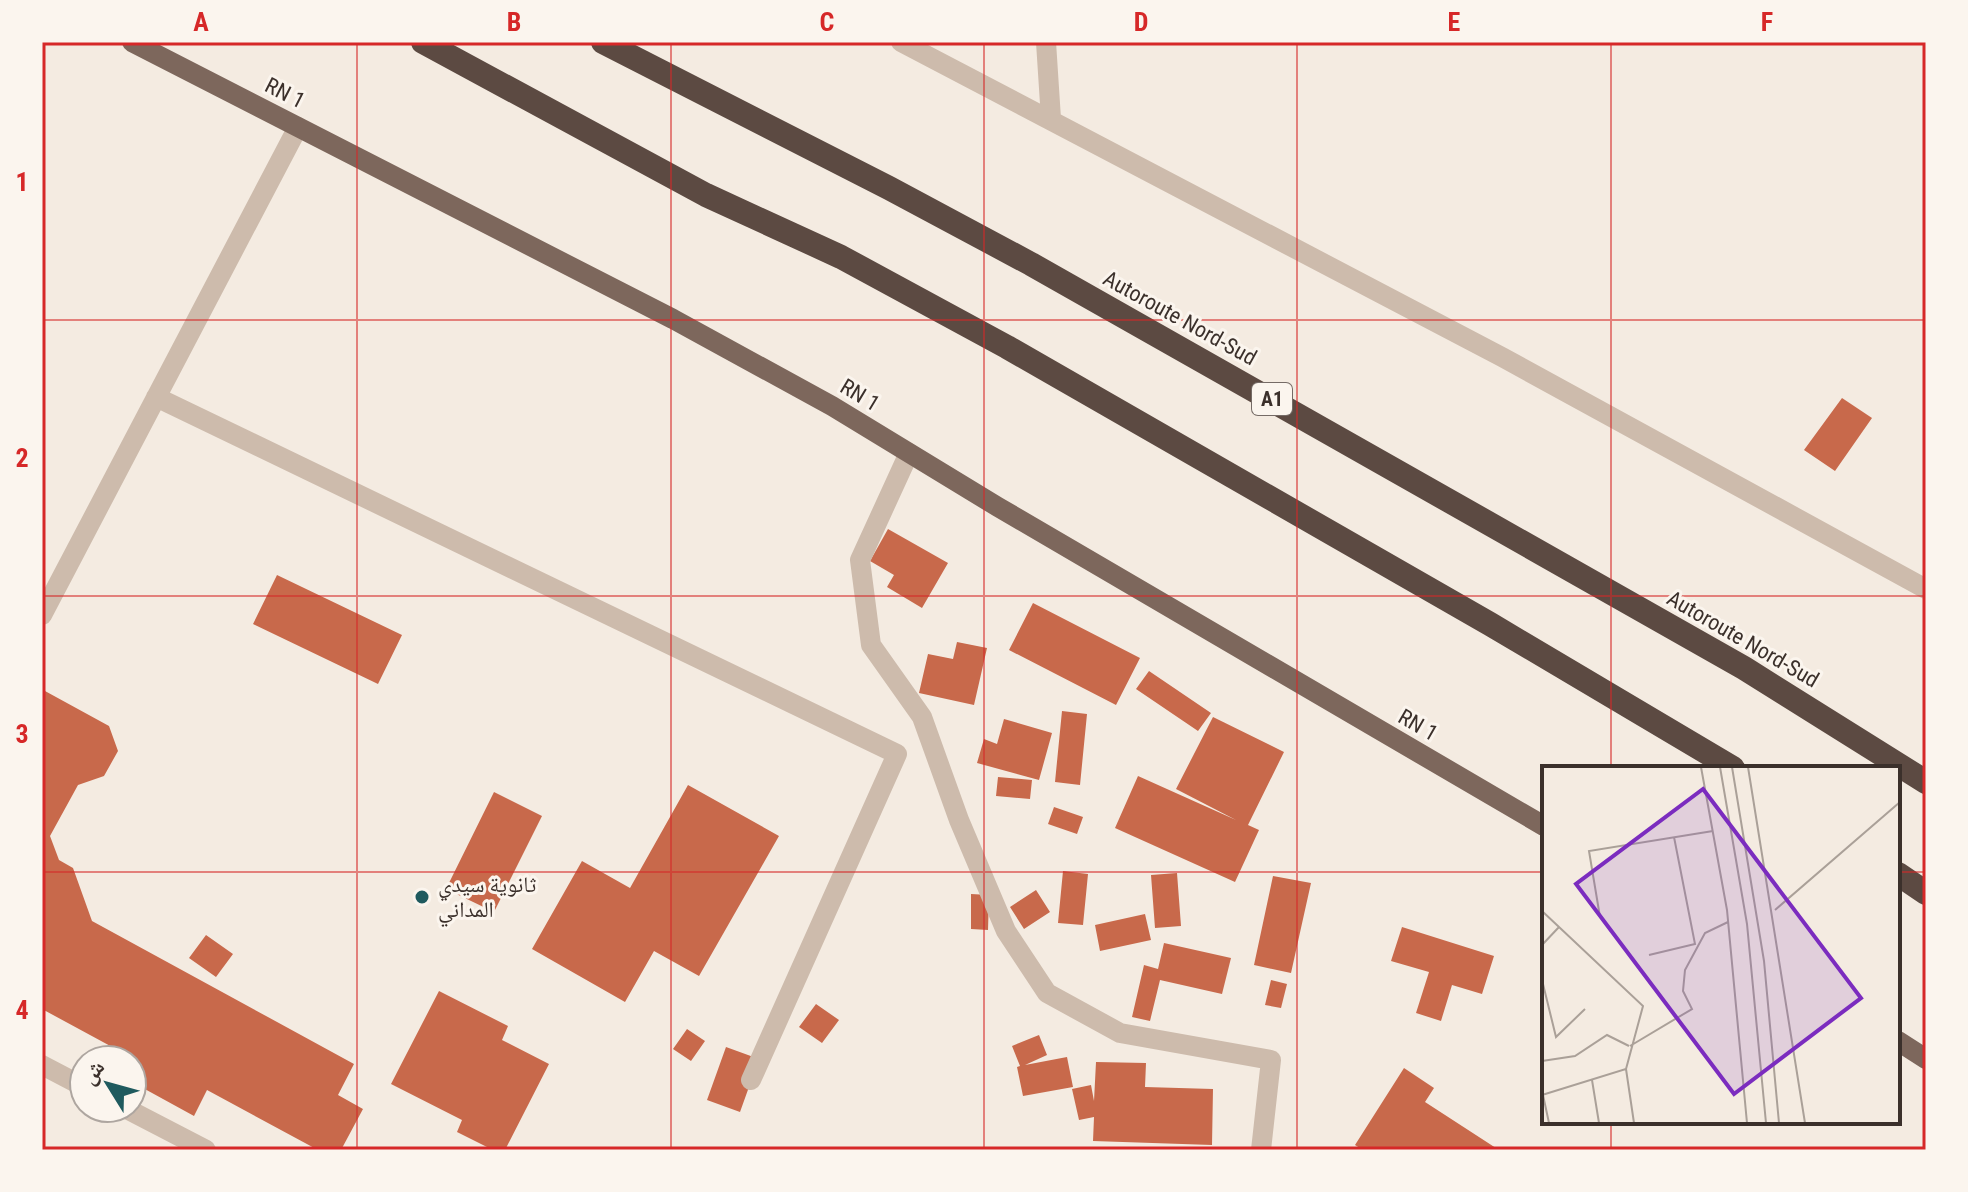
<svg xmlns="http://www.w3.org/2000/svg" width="1968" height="1192" viewBox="0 0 1968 1192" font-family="'Roboto Condensed','Noto Naskh Arabic',sans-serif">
	<rect width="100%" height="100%" fill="#f4ebe1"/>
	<path fill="#c8694b" d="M1842,398L1872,418L1835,471L1804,450Z
		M888,529L948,563L922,608L887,587L894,575L870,561Z
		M277,575L402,635L378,684L253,624Z
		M1033,603L1140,658L1116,705L1009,650Z
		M957,642L987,648L974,705L919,693L928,654L953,659Z
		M1149,671L1211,713L1198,731L1136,689Z
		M45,691L109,726L118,751L104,776L78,785L50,836L59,860L73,868L92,921L354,1064L338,1095L363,1109L341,1150H318L207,1090L194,1116L132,1082V1060H107L114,1048L42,1009V698Z
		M1062,711L1087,714L1080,785L1055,782Z
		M1213,717L1284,752L1248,825L1259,830L1235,882L1115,828L1138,776L1236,820L1176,789Z
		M1004,719L1052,733L1039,780L977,763L984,739L997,744Z
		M998,777L1032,780L1030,799L996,796Z
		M688,785L779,836L699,976L654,951L625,1002L532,949L582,861L630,888Z
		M494,792L542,816L494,912L446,889Z
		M1054,807L1083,817L1077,834L1048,824Z
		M1063,871L1088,874L1083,925L1058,923Z
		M1177,873L1181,926L1155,928L1151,875Z
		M1273,876L1311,883L1291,973L1254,965Z
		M1036,890L1050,912L1024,929L1010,907Z
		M971,894L989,895L988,930L971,929Z
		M1145,914L1151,940L1100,951L1095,925Z
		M1402,927L1494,956L1482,994L1452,985L1441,1021L1416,1013L1429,972L1391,961Z
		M206,935L233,954L216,977L189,958Z
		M1164,943L1231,958L1222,994L1160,980L1150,1021L1132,1017L1144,965L1158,969Z
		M1271,980L1287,984L1281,1008L1265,1005Z
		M439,991L508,1026L502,1040L549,1064L505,1150H493L457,1132L462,1120L391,1084Z
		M816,1004L839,1020L822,1043L799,1027Z
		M687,1029L705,1041L691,1061L673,1049Z
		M1039,1035L1047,1055L1025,1065L1067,1057L1073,1087L1023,1096L1017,1067L1020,1066L1012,1046Z
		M726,1047L759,1059L740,1112L707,1100Z
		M1096,1062L1146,1063L1145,1087L1213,1089L1212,1145L1093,1141L1094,1117L1079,1120L1072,1089L1091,1085L1094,1101Z
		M1404,1068L1434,1088L1425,1102L1499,1150H1363L1355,1145Z"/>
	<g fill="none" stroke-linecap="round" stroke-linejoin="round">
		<path stroke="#cdbbac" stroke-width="20" d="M901,42L1502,357L1926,589
			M1046,42L1051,119
			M156,397L897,754L751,1080
			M909,453L860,560L871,645L922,717L959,820L1006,931L1047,993L1120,1033L1271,1060L1261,1150
			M42,615L298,127
			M42,1065L84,1087
			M125,1108L206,1150"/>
		<path stroke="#7d675c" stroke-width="20" d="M132,42L673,319L832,406L998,507L1544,826
			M1898,1041L1926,1059"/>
		<path stroke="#5c4a42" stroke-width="24" d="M423,42L706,195L841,257L1007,347L1490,624L1733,768
			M603,42L889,188L1031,264L1744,668L1926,782
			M1898,874L1926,893"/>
	</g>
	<path fill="none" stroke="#d62828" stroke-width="2" stroke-opacity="0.55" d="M357,42V1150M671,42V1150M984,42V1150M1297,42V1150M1611,42V768M42,320H1926M42,596H1926M42,872H1544M1898,872H1926M1611,1122V1150"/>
	<circle fill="#1f5a5e" stroke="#fbf5ee" stroke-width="3" cx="422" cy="897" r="8"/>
	<g text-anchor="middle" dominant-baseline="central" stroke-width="6" stroke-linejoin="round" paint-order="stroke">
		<rect fill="#fbf5ee" stroke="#756b66" stroke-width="2" x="1252" y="383" width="40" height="32" rx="6"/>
		<g font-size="20" font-weight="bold" fill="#3b302b">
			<text x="1272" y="399">A1</text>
		</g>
		<g font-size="22" fill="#3b302b" stroke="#fbf5ee">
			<text transform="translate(285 93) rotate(27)">RN 1</text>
			<text transform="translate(1180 318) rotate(29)">Autoroute Nord-Sud</text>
			<text transform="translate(860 395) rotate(31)">RN 1</text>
			<text transform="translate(1743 639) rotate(30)">Autoroute Nord-Sud</text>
			<text transform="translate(1418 725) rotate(30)">RN 1</text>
		</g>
		<g font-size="22" fill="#3b302b" stroke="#fbf5ee" text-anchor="start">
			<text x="438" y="884">ثانوية سيدي<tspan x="438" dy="25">المداني</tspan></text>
		</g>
	</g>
	<g transform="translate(1542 766)">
		<rect width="358" height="358" fill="#f4ebe1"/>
		<path fill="none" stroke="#aaa098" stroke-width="2" d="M159,1L185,144L205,357M178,1L205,158L224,357M190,1L222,195L237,357M206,1L263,357M233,144L358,36M0,145L101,240L84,303L0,329M58,151L47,85L171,65M0,179L17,161M107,189L153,178L132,71M0,214L14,271L43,243M88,280L150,243L141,225L143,204L163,167L186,156M0,295L33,290L65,269L87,280M84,303L92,357M50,314L57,357M1,329L7,357"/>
		<path fill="#7b2cbf" fill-opacity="0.15" stroke="#7b2cbf" stroke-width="4" d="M161,23L319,232L192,328L34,118Z"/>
		<rect width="358" height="358" fill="none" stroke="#3b302b" stroke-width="4"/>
	</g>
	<rect width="1968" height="1192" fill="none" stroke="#fbf5ee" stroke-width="88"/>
	<g transform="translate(108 1084) rotate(307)"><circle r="38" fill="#fbf5ee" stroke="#aea6a0" stroke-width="2"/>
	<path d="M0-6L14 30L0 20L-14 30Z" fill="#1f5a5e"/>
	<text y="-12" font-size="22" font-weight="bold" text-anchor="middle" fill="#3b302b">ش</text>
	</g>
	<rect x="44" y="44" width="1880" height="1104" fill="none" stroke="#d62828" stroke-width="3"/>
	<g font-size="26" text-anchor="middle" font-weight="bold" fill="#d62828">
		<text x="201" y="31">A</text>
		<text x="514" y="31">B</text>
		<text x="827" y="31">C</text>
		<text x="1141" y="31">D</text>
		<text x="1454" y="31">E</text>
		<text x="1767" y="31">F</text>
		<text x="22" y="191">1</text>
		<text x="22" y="467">2</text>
		<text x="22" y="743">3</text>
		<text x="22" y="1019">4</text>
	</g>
</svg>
